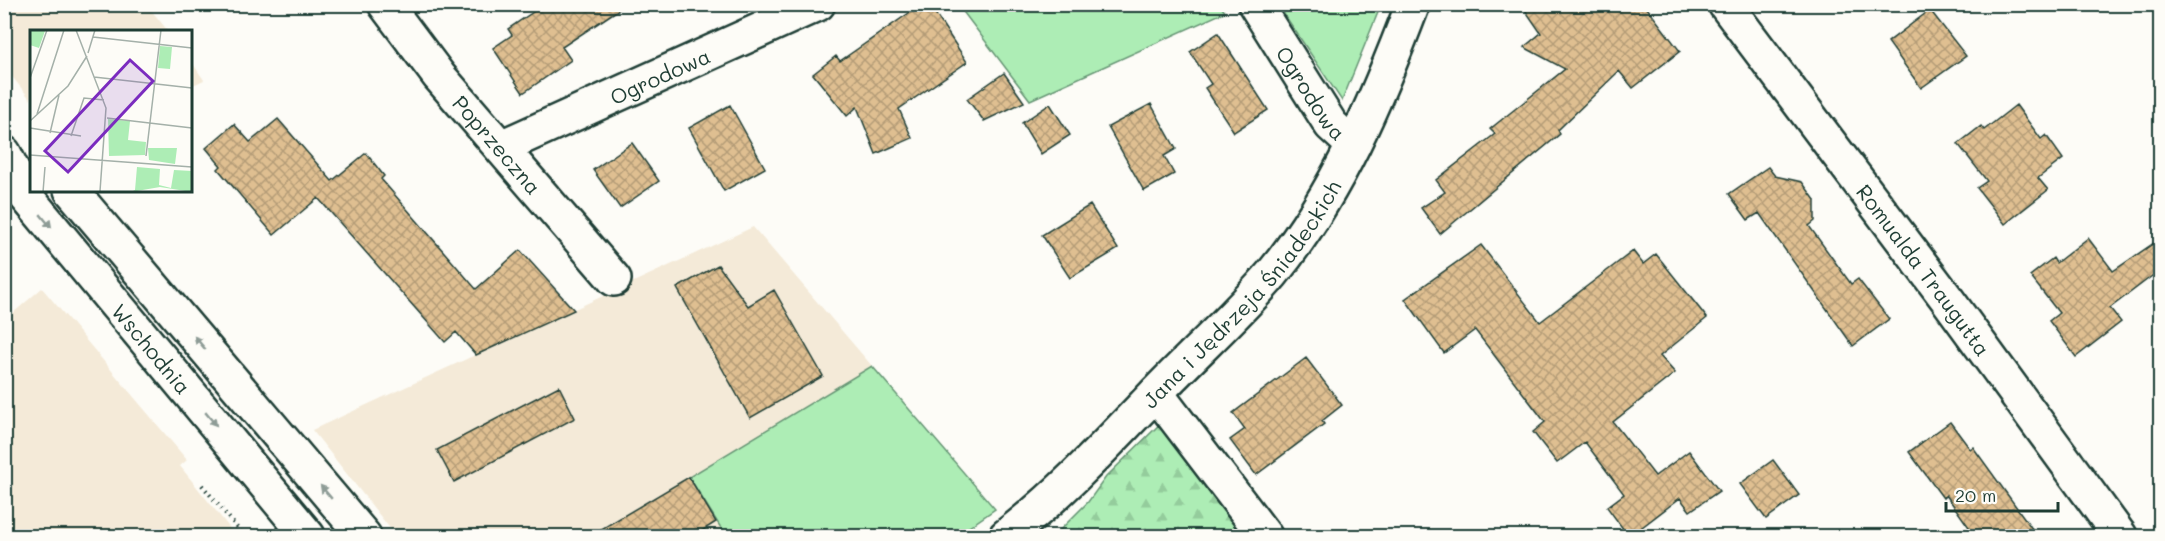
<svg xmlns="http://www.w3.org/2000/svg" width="2165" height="541" viewBox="0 0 2165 541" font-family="Mali,sans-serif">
	<defs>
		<pattern id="forest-firs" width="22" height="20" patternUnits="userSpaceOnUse" patternTransform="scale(1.5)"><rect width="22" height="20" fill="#adedb5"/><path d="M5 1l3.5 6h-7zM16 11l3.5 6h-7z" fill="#94cc9c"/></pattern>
		<pattern id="building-cross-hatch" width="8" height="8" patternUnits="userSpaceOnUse" patternTransform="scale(1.5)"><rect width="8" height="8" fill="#dfbf91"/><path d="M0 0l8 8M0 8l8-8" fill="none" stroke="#b49c77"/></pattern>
	</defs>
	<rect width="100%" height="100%" fill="#fdfcf7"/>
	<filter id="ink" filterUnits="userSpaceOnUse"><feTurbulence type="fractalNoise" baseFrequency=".0167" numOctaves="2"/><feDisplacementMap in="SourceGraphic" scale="12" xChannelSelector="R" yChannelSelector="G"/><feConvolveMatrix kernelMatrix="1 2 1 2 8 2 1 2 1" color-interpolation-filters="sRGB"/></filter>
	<g filter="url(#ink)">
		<path fill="#f4ead8" d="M4,5H147L168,31L32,32L31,100L5,68Z
			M191,61L204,80L191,86H190Z
			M753,227L872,366L689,477L726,536H396L312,430Z
			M42,288L187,460L180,466L236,536H5V320Z"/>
		<path fill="#adedb5" stroke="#669574" stroke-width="1.5" d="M1220,5L1225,12L1030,100L958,5Z
			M1278,5H1381L1342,101Z
			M872,366L995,509L956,536H726L689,477Z"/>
		<path fill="url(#forest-firs)" stroke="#669574" stroke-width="1.5" d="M1159,425L1242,536H1054L1088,502L1106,477Z"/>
		<path fill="url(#building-cross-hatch)" stroke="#1f3d34" stroke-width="1.5" d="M545,4H627L562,47L571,60L523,93L493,48L512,35L508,29Z
			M922,4H929L967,62L899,109L912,138L876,154L857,107L847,116L813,74L836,56L840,61Z
			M1521,4H1644L1680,51L1633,88L1619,71L1558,130L1560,134L1440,234L1421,208L1445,192L1436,180L1495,134L1490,129L1565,69L1524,47L1541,33Z
			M1930,10L1966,56L1921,88L1888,42Z
			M1218,33L1268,110L1234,132L1205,88L1211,84L1190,52Z
			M1004,73L1024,102L984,121L967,99Z
			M1050,104L1070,135L1041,154L1022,123Z
			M1151,104L1176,149L1164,156L1174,174L1144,191L1108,127Z
			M730,105L765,168L724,191L689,128Z
			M2016,105L2041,139L2046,135L2063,159L2038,178L2048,190L2005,224L1977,188L1987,181L1958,144L1981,126L1984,130Z
			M278,119L332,181L366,153L384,176L381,179L476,289L520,250L574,310L476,355L456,332L445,342L318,198L274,235L218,169L221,166L206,148L234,124L250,142Z
			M632,143L659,181L620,208L593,170Z
			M1768,167L1775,176L1802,182L1815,200V221L1809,226L1851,284L1858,279L1889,319L1853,346L1759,213L1748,220L1729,194Z
			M1090,205L1118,249L1070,278L1042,235Z
			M2088,238L2113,271L2160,239V270L2110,308L2121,322L2076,357L2049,321L2059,313L2030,276L2053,258L2056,263Z
			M1481,245L1540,322L1633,251L1643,264L1656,254L1707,318L1660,356L1675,373L1613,422L1655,476L1689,451L1719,491L1690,511L1680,498L1629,537L1607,507L1624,494L1585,442L1557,463L1533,432L1545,422L1475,330L1444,353L1405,299Z
			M718,265L748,306L774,290L823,376L750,418L677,288Z
			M1306,358L1342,405L1322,421L1324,424L1256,475L1230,440L1245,429L1233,413Z
			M559,386L575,418L454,482L437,450Z
			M1950,422L1970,449L1973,447L2038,537H1976L1946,495L1943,498L1909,452Z
			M1773,460L1799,495L1766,519L1740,484Z
			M689,477L716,522L692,537H588Z"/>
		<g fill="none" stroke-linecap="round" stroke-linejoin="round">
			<defs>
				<g id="minor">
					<path id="s1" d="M385,4L439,76L614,279"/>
					<path id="s2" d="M1255,4L1331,125L1353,145"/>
					<path id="s3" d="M1725,4L1947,299L2120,536"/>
					<path id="s4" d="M501,147L818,4"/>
					<path d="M1156,393L1265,536"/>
					<path id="s5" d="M1006,536C1061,494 1107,444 1154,395C1193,354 1236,316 1272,274C1337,195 1377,99 1413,4"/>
				</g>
				<g id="major">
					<path id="s6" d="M4,153L25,195L308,536"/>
					<path d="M71,190L364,536"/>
				</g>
			</defs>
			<use href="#minor" stroke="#1f3d34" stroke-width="38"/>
			<use href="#major" stroke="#1f3d34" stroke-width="38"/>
			<path stroke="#1f3d34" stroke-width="4" stroke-dasharray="1.5 4.5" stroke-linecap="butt" d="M202,485L244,536"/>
			<use href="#minor" stroke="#fdfcf7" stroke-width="33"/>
			<use href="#major" stroke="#fdfcf7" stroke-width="33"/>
		</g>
		<defs><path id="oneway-solid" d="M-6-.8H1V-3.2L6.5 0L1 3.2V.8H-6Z" transform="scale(1.5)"/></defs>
		<g fill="#8e9c96">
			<use href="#oneway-solid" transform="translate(46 221) rotate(50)"/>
			<use href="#oneway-solid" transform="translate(200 343) rotate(-130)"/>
			<use href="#oneway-solid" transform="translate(211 419) rotate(50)"/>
			<use href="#oneway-solid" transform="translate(326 492) rotate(-130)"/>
		</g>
	</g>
	<g text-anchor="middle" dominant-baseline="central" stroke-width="4.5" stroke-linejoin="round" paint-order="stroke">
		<g font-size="21" fill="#1f3d34" stroke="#fdfcf7">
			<text stroke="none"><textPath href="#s4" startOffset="174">Ogrodowa</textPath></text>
			<text stroke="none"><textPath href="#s2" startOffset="105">Ogrodowa</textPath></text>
			<text stroke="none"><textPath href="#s1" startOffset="180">Poprzeczna</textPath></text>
			<text stroke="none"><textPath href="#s3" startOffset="332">Romualda Traugutta</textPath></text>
			<text stroke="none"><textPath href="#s5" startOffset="339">Jana i Jędrzeja Śniadeckich</textPath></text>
			<text stroke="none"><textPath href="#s6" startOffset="246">Wschodnia</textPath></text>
		</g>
	</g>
	<g transform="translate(30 30)">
		<rect width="162" height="162" fill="#fdfcf7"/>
		<path d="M130,16L142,17L140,39L128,38ZM118,118H147L145,134L119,130ZM107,137L130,139L129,155L141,158L144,140L162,141V162L130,157L101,162L105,160Z" fill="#adedb5"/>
		<path d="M0,0L15,1L9,18L0,15ZM78,89L100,91L98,110L116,112L115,125L79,126Z" fill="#adedb5"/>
		<path fill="none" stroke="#a4b0a9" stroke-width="1.5" d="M46,0L76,78L70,161M63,7L162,18M58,23L65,0M64,47L162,58M0,48L17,0M7,84L34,0M77,88L162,98M0,91L38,56L57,26M0,98L51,106M20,103L29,65M41,106L54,68L74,70M0,125L162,137M116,126L131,0M13,162L15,137"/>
		<path fill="#7b2cbf" fill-opacity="0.15" stroke="#7b2cbf" stroke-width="3" d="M100,30L123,51L38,142L15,121Z"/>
		<rect width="162" height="162" fill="none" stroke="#1f3d34" stroke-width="3"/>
	</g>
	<rect width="2165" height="541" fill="none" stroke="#fdfcf7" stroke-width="24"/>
	<rect x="12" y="12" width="2141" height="517" fill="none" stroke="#1f3d34" stroke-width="2" filter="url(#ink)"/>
	<path d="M1946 502v9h112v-9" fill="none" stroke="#1f3d34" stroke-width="3"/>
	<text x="1955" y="502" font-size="18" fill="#1f3d34" stroke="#fdfcf7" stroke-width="4.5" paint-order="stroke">20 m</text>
</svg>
